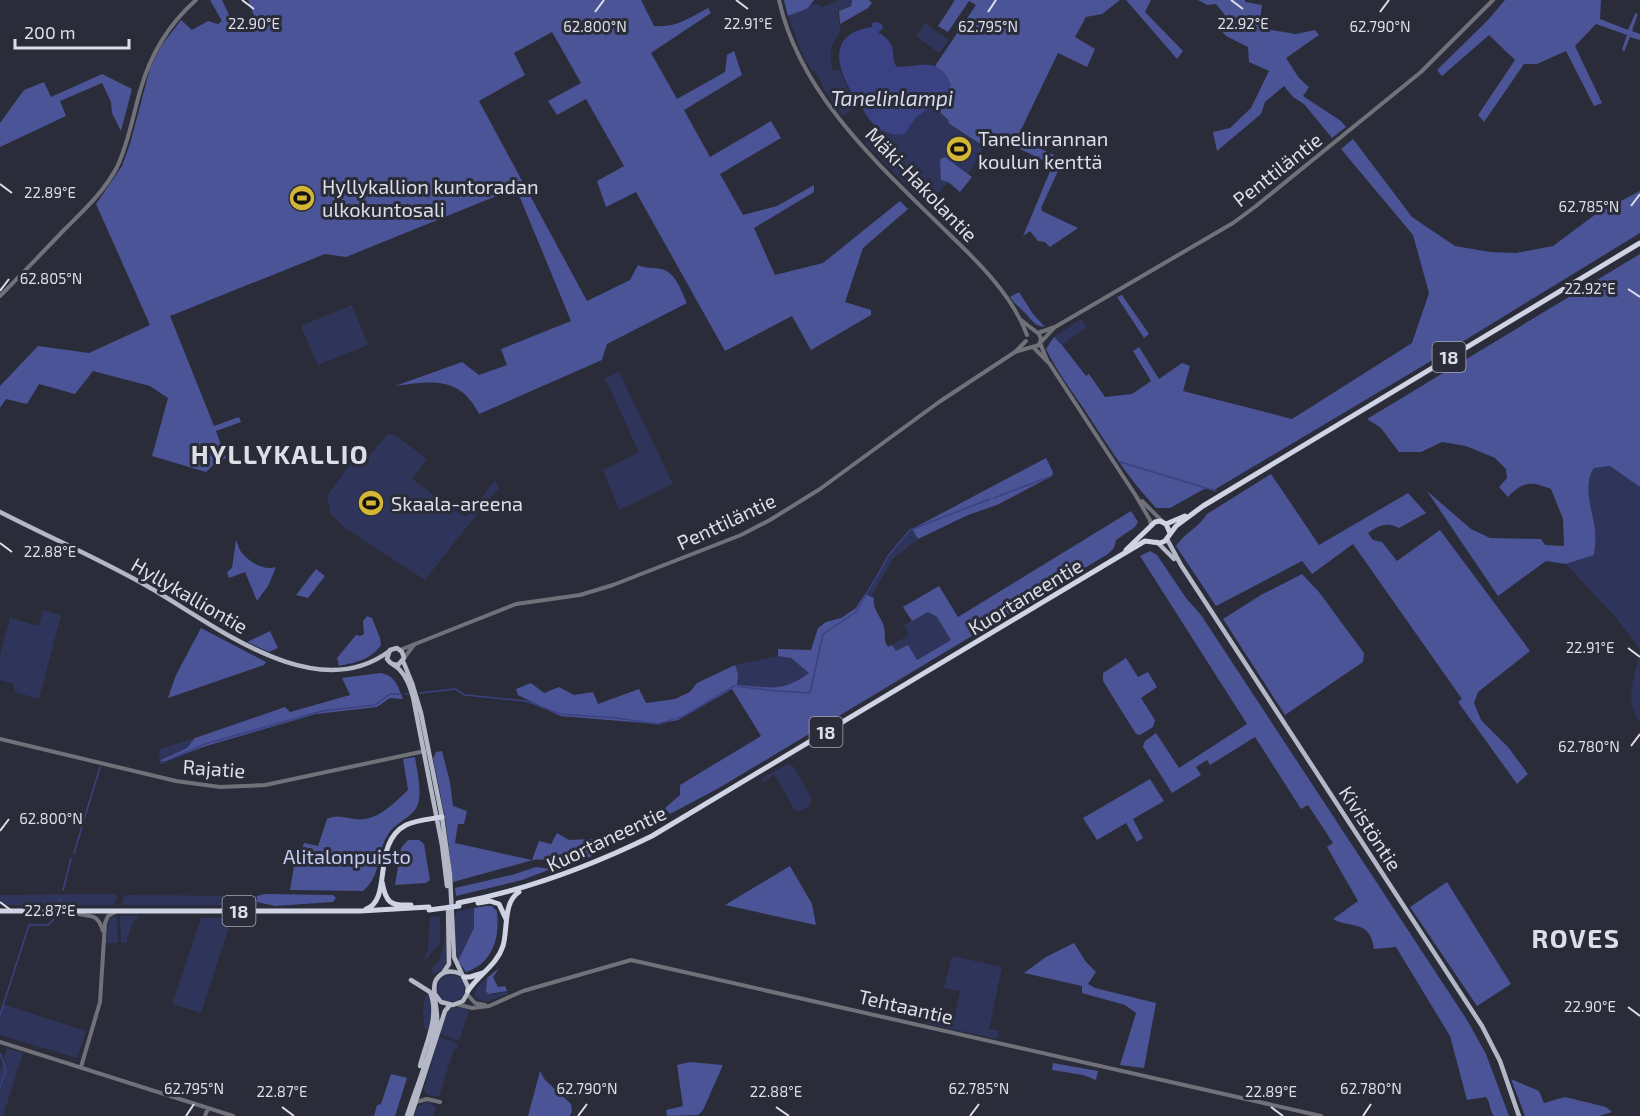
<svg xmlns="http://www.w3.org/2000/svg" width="1640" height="1116" viewBox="0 0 1640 1116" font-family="'Exo 2',sans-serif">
	<rect width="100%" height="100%" fill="#2a2c39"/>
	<path fill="#2f355a" d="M839,0H851V5L838,11V20L841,31C830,44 829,55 833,71L839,70L852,98L858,105L843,116L825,91L818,76L811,69L803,56L788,16L812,5L816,4L823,7Z
		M925,23L949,40L939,53L916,36Z
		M934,106L949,122L948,124L983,147L982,153L968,174L945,157L948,182L933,199L944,208L941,212L937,208L933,212L865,143L879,129L890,134L912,123L920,114Z
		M352,305L368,345L318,365L301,326Z
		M1081,319L1087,327L1062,345L1054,337Z
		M619,372L673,484L619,510L603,470L639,452L605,378Z
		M387,434L396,436L427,459L412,479L462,515L466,517L495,480L499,489L494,493L425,580L345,528L331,514L327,496L356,456L368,458Z
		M1610,466L1640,487V649L1618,620L1566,564L1594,555C1595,547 1596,538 1595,530C1593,511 1582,486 1594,468Z
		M912,529L918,539L893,559L871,597L865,594L896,545Z
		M43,610L61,615L39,699L15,692L14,684L0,680V655L10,618L39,626Z
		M928,612L937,617L951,640L916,660L896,652L892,645L909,635L904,625Z
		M1640,653V722C1623,700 1635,678 1640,653Z
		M778,656L791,658L810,674C782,693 769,688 737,685L738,674L735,665Z
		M195,738L187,748L159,761L160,749Z
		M787,764L794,767L811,798L809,806L798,812L794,809L776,777L773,775L763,783L761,779Z
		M115,894L117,896L114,905H0V895Z
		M126,895L257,896V905H122V899Z
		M474,908V928L458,961C455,946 450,926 457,911Z
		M445,911L446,966L444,969L432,975L431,969C448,954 444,932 445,911Z
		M117,916L118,943H106L109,919Z
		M120,916H139L132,924L126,943H121Z
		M440,916V943L423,963L428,949L430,917Z
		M201,918H232L201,1013L172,1004Z
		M952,956L1002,967L989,1029L999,1031L997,1039L925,1023L926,1017L930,1019L932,1016L954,1020L960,991L944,988Z
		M448,974L460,977L465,985L463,997L454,1002L443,1000L437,990L440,979Z
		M487,978L486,992L494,995L507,991L508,994L486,1002L475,998C473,988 481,984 487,978Z
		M428,991L432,1011L428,1030L425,1029C423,1016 421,1003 428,991Z
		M2,1004L86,1031L77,1058L0,1035V1011Z
		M456,1007L469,1010L459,1041L440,1034C443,1024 444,1010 456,1007Z
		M439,1037L455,1042L458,1047V1049H454L439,1096L436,1097L426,1094L424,1089Z
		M7,1048L23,1053L3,1116H0V1070Z
		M427,1102L432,1104L436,1108L433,1116H414L418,1106Z"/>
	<path fill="#4b5496" d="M210,0H222L236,29L253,21L255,18L248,0H641L654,26C676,28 689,18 708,8L711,13L651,53L677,99L725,72L727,55L734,51L742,75L684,110L710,157L771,121L781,138L720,174L743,215L777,206L814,185V192L754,228L775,275L823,263L900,201L908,209L863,248L845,302L871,310V315L811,350L792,316L725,351L636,192L606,207L597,181L624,166L586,99L557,115L548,101L581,83L552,32L514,53L525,75L479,101L587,301L630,280L638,265C646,269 653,267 661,269C676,272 681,291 687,303L607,344L602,360L479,414C460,376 432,381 395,386L462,362L479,375L507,365L501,349L571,321L516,188L346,257L325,254L170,316L214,426L239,417L241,422L216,431L226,458L215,463L206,472L152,456L168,398L150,386L93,371L75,394L39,384L27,404L6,399L0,408V386L38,346L89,353L150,325L96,204L122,166L130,144L150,68L161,46L181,20L192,30L208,21L218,24L222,21Z
		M784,0H814L808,8L788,16Z
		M852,0H869L872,3L868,8L840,24L839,11L851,6Z
		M955,0H1120L1102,14L1086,17L1075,37L1095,49L1087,67L1058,53L1017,138L1054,155L1058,171L1041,208L1042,211L1078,228L1050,247L1045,242L1038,241L1030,231L1023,236L1051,169V164L991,135L983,146L948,123L949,121L934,106L946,96L949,80L935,66L976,5L969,1L948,32L938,26Z
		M1126,0H1151L1145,12L1183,51L1177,59Z
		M1198,0H1245V2L1262,5L1259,28L1296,34L1315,30L1319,35L1286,58L1299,78L1309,87L1303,96L1341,121L1346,127L1332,138L1304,104L1293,97L1284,86L1265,102L1261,114L1217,151L1213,132L1230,128L1251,108L1269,71L1249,62L1248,47L1226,36L1220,29L1225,15L1216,4L1207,5Z
		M1505,0H1601L1600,19L1628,30L1635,14L1638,13L1632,31L1640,34V40L1630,37L1624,52L1622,49L1627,35L1596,24L1575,46L1602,103L1594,106L1566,51L1537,64H1524L1484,122L1478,115L1515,60L1489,35L1442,76L1437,70L1488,20Z
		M102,74L132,89L121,131L112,113L111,102L102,83L60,101L66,116L0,147V123L24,90L44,82L51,97Z
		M1353,139L1412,217L1455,246L1490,252L1516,253L1553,246L1596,214L1640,191V233L1436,358L1214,490L1206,488L1170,508H1156C1128,478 1106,443 1084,409C1071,390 1056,370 1046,349L1054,337L1062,345L1086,376L1089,374L1105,397L1132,394L1151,381L1133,351L1139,347L1159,379L1182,363L1190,366L1183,391L1292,419L1412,343L1429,293L1413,235L1341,149Z
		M945,157L972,177L960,192L948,182L941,180L940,159Z
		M1640,254V487L1610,466L1594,468C1582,486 1593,511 1595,530C1596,538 1595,547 1594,555L1566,564L1546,561L1498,596L1427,491L1471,529L1490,538L1541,539L1545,545L1564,546L1563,519L1551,489C1530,481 1524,481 1508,497L1499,487L1507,478L1506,469L1495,458L1466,446L1442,442L1421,452H1399L1381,428L1367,419Z
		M1019,292L1033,314L1045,327C1033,326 1032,319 1024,312C1019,307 1014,303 1010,297Z
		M1122,295L1149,334L1144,338L1117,297Z
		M1046,458L1053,472L1052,476L997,505L968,515L918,539L912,529Z
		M1271,474L1319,545L1408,493L1426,513L1399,528C1386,522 1380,525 1368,533L1373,540L1382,542L1397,561L1440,530L1530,651L1478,692L1474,703L1481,720L1508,747L1528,774L1517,784L1458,702L1462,699L1353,544L1312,574L1302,561L1216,606L1176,546C1185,533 1199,527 1207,514Z
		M1131,511L1138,522L1135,527L1116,540L1114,548L1108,554L719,788L670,814L665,808L680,795V785L761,736L732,689L678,720L657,724L560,716L518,695L516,689L531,683L544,693L559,687L574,695L593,692L598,704L639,689L646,703L675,699L690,692L697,683L735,665L738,674L737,685C768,687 783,693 809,673L791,658L778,656V649L811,650L818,628L826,622L841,618L856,608L865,594L874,598C872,610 882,617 884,627C886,635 883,640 888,647L892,645L896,651L908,645L917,660L951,640L937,617L928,612L912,621L903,607L939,586L958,617Z
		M236,540C238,544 239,550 242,553C250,563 265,571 276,567L268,586L257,601L245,572L229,578L227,572L232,568Z
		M1150,551L1157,555L1186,598L1201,615L1467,1020L1486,1054L1509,1116H1494C1489,1110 1491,1104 1486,1097L1467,1100L1450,1036L1396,947L1374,949C1370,919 1351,929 1333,919L1358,901L1327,847L1333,843L1308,805L1301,809L1255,737L1210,765L1207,760L1196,767L1201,775L1172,793L1143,747L1145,741L1156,733L1179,768L1247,724L1140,556Z
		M316,569L325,576L308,598L296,595Z
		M1302,574L1319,592L1364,653L1363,662L1285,715L1223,619L1261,595Z
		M367,616L372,618L380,638L381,645C370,660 357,662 339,666L337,658L356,635L360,636L364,634L363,621Z
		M201,628L266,662L264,665L168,698L176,675Z
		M270,631L278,648L269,652L247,642Z
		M1126,658L1138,677L1148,672L1157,687L1141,698L1155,720L1153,727L1140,735L1136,734L1103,681V673Z
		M380,673C395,675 398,686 403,699L390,698L377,707L316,714L206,746L166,761H159L187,748L195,738L285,707L290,712L350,695L342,678Z
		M442,751L450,782L453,806L467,811L464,824H458L455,843L532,860L539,841L551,844L557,833L569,840L611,838L617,844C603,850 581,863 567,864C555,864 548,858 533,860L453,882L445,817L433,758L436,752Z
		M415,757C417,772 422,789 418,804C414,817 396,822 389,833C375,853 383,874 363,891L290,890L297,848L302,849L304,843L318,846L327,819C338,814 344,818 355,819C377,822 393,804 408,790L403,759Z
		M1150,779L1164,801L1133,819L1143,838L1137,842L1126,823L1097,840L1083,818Z
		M408,840H419L424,844L430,880L426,883L395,885L401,848Z
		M790,866L812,904L816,925L725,905Z
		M536,867L551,869L522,880L456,896L455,888L515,874Z
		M1447,882L1511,984L1477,1006L1410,907Z
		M265,894L333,895L336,898L333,902L275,906L257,902V896Z
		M486,906H492L497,911C500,938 493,963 466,972L458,961L474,928V908Z
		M1074,943L1086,962L1096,972L1088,984L1095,988L1156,1003L1144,1068L1120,1065L1136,1013L1125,1005L1082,993V986L1024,973L1046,957Z
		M499,968L493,977L498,987L505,986L507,991L489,994L486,992L487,978Z
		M690,1062L723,1065L703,1110L698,1115L667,1116L666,1110L683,1106L677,1065Z
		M1053,1063L1098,1071L1096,1080L1083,1075L1052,1070Z
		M540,1071L545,1080L571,1104L572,1111L570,1116H528Z
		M391,1074L407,1078L395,1116H374L377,1105L381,1104Z
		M1511,1079L1539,1091L1544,1103L1565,1097L1606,1107L1612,1112L1599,1116H1525Z"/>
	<path fill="#3b4283" d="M876,22L882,24L883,29L878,32C884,36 890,40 892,47C895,55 891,60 897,67C919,67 938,55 951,84C948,102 932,105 919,115C913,120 909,128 904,134C894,136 885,133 877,127C870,122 865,113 860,105C840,77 821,34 872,27V23Z"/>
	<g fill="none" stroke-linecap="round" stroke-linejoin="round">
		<path stroke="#3b4283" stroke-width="1.5" d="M1120,462L1216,491
			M994,498L1049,477
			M876,578L888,556L910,530L990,499
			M420,693L455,689L465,695L526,701L560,714L616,718L658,724L684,716L734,686L777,691L810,693L823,634L856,612L875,579
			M406,694H408
			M161,763L205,744L322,711L375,705L390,694H401
			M74,853L100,767
			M63,890L71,859
			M56,907L61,898
			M0,1015L29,925H48L54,919
			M0,1054L6,1069L0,1087"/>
		<path stroke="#717279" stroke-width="4" d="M779,0C800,95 879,165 946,231C976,260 1012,294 1027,335
			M0,296C21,275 43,252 64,230C83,211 104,192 117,167C129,142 133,114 141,88C151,53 169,24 196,0
			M1038,333L1055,327L1233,223L1256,206L1421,72L1493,0
			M1041,342L1054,328
			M1040,343L1047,360
			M1033,347L1049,363L1136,496L1150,520L1151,525
			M1016,351L1026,341
			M1142,501L1162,521
			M400,650L516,604L580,595L613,585L741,535L770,520L820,489L939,402L1015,352L1039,345L1041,339L1039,334L1021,320
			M404,658L414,645
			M0,739L176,781L220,787L265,785L425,751
			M72,912C88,919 96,909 103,931
			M467,994L475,1003L485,1005
			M456,1004L472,1008L489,1006L523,991L631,960L1321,1116
			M0,1042L233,1116
			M81,1067L100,1002L105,923L108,916L115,912
			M416,1102L427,1099L440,1102
			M205,1116L208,1108"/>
		<path stroke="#b4b8c6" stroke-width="4.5" d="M0,512C49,537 99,559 147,586C211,622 313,707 388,652
			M1167,539L1181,565L1482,1026L1500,1061L1519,1116
			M1157,542L1174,559
			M403,661L412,683L421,713L442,817L450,875L454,957L468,987L467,994L463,1001L453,1005L441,1002L435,994
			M392,664L398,665L404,658L402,652L397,648L390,650L387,659C390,664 395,665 399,669C407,677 410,687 413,697L442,845L447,886
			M443,973L449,964L448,907
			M411,980L430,992C440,1016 426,1042 420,1066
			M407,1116C416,1087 432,1051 437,1021C438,1009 431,989 436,980C442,970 452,970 461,974
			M411,1116L445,1011L450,1005"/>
		<path stroke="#cfd3e4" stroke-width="5" d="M1166,524L1185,516
			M1126,550L1155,522L1160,521L1166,524L1170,533
			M382,882C386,903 390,906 411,905
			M458,903C527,890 589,867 652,836L1118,557L1145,541L1160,543L1165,541L1176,526L1203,506L1640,243
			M478,903L490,901L499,904L506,919
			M366,909C393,900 371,843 406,825C416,820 431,819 442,817
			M0,911H360L429,907
			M464,977H470L483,973
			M468,991C478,975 497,965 503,946C508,929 503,902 519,892"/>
		<path stroke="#cfd3e4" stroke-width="5" d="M429,910L459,906"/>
	</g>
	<path fill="none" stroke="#dddfe7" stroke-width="2" d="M242,0L254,9M736,0L748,9M1231,0L1243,9M595,12L604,0M988,12L996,0M1380,12L1389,0M0,184L12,193M1631,206L1640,194M1628,289L1640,297M0,291L9,279M0,543L12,552M1628,648L1640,657M1631,746L1640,734M0,831L9,819M0,902L12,911M1628,1007L1640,1016M282,1107L294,1116M776,1107L789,1116M1271,1107L1283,1116M186,1116L194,1104M578,1116L587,1104M970,1116L979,1104M1363,1116L1371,1104"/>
	<defs>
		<symbol id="stadium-disc" viewBox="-11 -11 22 22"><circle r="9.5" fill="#d3b635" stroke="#2a2c39"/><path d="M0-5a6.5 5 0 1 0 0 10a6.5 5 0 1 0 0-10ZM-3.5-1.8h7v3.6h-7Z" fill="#111"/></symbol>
	</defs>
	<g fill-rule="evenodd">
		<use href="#stadium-disc" x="944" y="134" width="30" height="30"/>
		<use href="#stadium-disc" x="287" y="183" width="30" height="30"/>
		<use href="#stadium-disc" x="356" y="488" width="30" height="30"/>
	</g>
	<g text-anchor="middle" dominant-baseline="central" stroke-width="6" stroke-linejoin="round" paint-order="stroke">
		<g fill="#2a2c39" stroke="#a7a9b3" stroke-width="1.5">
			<rect x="1432.5" y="342" width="33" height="30" rx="4.5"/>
			<rect x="809.5" y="717" width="33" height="30" rx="4.5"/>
			<rect x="222.5" y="896" width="33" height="30" rx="4.5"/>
		</g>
		<g font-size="18" font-weight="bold" fill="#dddfe7">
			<text x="1449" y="357">18</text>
			<text x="826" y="732">18</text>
			<text x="239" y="911">18</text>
		</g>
		<g font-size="20" fill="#dddfe7" stroke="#2a2c39" text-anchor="start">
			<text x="978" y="138">Tanelinrannan<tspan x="978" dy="23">koulun kenttä</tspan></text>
			<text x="322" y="186">Hyllykallion kuntoradan<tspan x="322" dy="23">ulkokuntosali</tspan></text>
			<text x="391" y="503">Skaala-areena</text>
		</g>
		<g font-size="20" fill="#dddfe7" stroke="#2a2c39">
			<text transform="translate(1277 169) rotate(-38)">Penttiläntie</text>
			<text transform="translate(922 184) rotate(46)">Mäki-Hakolantie</text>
			<text transform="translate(726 521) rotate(-25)">Penttiläntie</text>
			<text transform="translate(190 595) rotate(30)">Hyllykalliontie</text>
			<text transform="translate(1025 596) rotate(-31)">Kuortaneentie</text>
			<text transform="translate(214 768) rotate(4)">Rajatie</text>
			<text transform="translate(1371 828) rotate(57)">Kivistöntie</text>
			<text transform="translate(606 838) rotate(-25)">Kuortaneentie</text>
			<text transform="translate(906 1006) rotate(13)">Tehtaantie</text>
		</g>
		<g font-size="20" fill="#c4ccf3" stroke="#2a2c39">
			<text x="347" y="856">Alitalonpuisto</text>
		</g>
		<g font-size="21" font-style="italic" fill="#d5d9ed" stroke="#2a2c39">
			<text x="892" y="97">Tanelinlampi</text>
		</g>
		<g font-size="26" font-weight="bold" letter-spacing="1.5" fill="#dddfe7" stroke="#2a2c39">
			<text x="280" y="453">HYLLYKALLIO</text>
			<text x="1576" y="937">ROVES</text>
		</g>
	</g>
	<g font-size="15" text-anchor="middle" fill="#dddfe7" stroke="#2a2c39" stroke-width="6" stroke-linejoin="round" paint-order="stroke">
		<text x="748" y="29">22.91°E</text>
		<text x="254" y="29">22.90°E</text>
		<text x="1243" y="29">22.92°E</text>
		<text x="595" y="32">62.800°N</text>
		<text x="988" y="32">62.795°N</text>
		<text x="1380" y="32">62.790°N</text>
		<text x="50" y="198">22.89°E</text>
		<text x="1589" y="212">62.785°N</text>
		<text x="51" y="284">62.805°N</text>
		<text x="1590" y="294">22.92°E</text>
		<text x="50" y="557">22.88°E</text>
		<text x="1590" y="653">22.91°E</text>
		<text x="1589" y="752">62.780°N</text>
		<text x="51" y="824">62.800°N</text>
		<text x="50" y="916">22.87°E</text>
		<text x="1590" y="1012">22.90°E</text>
		<text x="194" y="1094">62.795°N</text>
		<text x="587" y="1094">62.790°N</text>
		<text x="979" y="1094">62.785°N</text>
		<text x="1371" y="1094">62.780°N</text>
		<text x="282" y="1097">22.87°E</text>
		<text x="776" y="1097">22.88°E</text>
		<text x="1271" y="1097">22.89°E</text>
	</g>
	<path d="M15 39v9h114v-9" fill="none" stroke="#dddfe7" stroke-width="3"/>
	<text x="24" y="39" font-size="18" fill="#dddfe7" stroke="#2a2c39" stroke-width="4.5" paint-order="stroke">200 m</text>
</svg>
